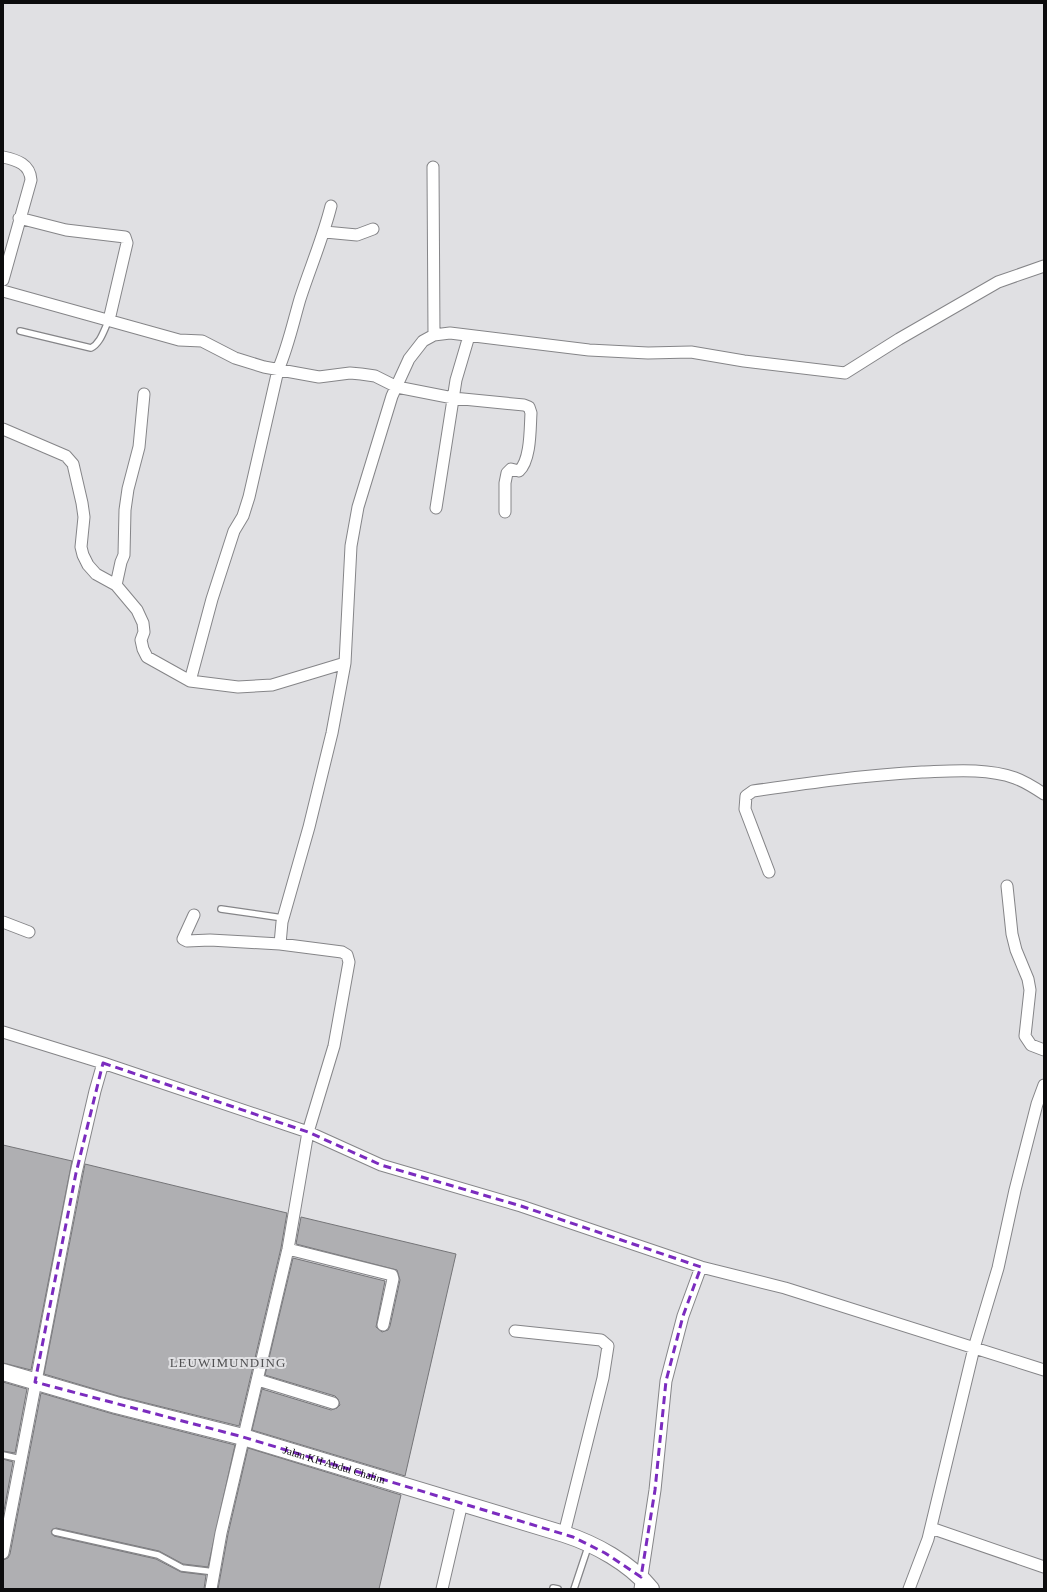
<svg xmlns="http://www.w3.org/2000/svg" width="1047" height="1592" viewBox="0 0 1047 1592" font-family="'Times New Roman',serif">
	<rect width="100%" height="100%" fill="#e0e0e3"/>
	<path fill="#afafb2" stroke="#757578" d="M3,1145L72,1161L31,1370L3,1363Z
		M85,1164L287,1213L281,1248L239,1426L118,1396L44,1374Z
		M301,1217L456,1254L405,1476L252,1430L262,1389L331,1410L337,1408L340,1405L338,1399L335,1396L265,1375L293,1258L385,1281L376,1327L382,1332L388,1330L390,1326L400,1280L397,1270L296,1244Z
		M3,1382L27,1389L15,1453L3,1451Z
		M41,1393L113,1414L235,1445L208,1567L183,1564L159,1551L56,1528L51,1531L54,1536L156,1559L181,1572L206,1575L204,1589H3V1560L8,1558L10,1554Z
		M248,1448L401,1495L379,1589H218L228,1534Z
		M3,1459L13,1462L3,1516Z"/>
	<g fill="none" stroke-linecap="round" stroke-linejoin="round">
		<defs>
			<path id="lane" d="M20,331L91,348C101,343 104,329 109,320
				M221,909L283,918
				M3,1455L21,1459
				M55,1532L158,1555L182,1568L215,1572
				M553,1588L558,1589
				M574,1589L589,1544"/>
			<path id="street" d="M3,157C17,160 30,164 31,180L3,280
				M433,167L434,335
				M19,218L66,230L125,237L127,243L109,320
				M325,232L357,235L373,229
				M3,291L179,340L202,341L235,358L264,367L319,377L350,373L361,374L375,376L397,387L453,398L524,405L529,407L531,413C530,428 531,460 519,471L511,469L507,473L505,483V512
				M3,429L66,456L73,464L82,503L84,517L81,547L83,555L88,565L96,574L116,585L137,610L143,623L144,632L141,640L143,649L147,657L190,681L238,687L272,685L345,663
				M436,508L456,380L469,336
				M116,585L121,562L124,555L125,510L128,489L139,447L144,394
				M190,681L212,599L234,531L243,516L249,497L278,370C288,347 293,323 300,299C310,268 323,238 331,206
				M769,872L745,809L746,796L753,791C809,783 865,775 922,772C953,771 986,768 1015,778C1026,782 1035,788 1044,794
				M1007,886L1012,934L1016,950L1028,979L1030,990L1025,1036L1031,1045L1044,1050
				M194,915L183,939L187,941L210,940L280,944
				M3,922L29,932
				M3,1032L103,1063
				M288,1249L392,1275L393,1279L383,1325
				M515,1331L601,1340L608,1346L603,1378L564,1534
				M258,1380L333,1403
				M931,1528L1044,1567
				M3,1553L76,1173L95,1091L103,1063L308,1132L381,1165L521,1206L701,1267L785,1288L1044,1370
				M211,1589L221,1533L288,1249L308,1132L334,1046L349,962L347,955L342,952L280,944L282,922L309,827L332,733L345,663L351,546L358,507L392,396L409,359L423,341L434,335L450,333L589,350L648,353L691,352L744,361L845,373L899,339L998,282L1044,266
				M442,1589L462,1503
				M640,1589L655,1490L666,1381L683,1316L701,1267
				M909,1589L928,1539L974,1348L998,1268L1015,1190L1037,1104L1044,1085"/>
			<g id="secondary">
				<path id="s1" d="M3,1372L116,1405L243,1437L564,1534C595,1544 630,1563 651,1589"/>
			</g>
		</defs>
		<use href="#lane" stroke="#858588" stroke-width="8"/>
		<use href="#street" stroke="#858588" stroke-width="13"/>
		<use href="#secondary" stroke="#858588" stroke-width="18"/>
		<use href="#lane" stroke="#fff" stroke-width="5.5"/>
		<use href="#street" stroke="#fff" stroke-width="11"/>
		<use href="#secondary" stroke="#fff" stroke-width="16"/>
	</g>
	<path fill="none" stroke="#7b2cbf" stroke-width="3" stroke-dasharray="8 5" stroke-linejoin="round" d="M103,1063L308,1132L381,1165L521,1206L701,1267L683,1316L666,1381L655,1490L641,1577L605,1553L573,1537L243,1437L35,1382L76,1173Z"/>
	<g text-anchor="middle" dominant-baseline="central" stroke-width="4" stroke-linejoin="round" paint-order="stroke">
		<g font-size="11" fill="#0c0c0d" stroke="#e0e0e3">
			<text stroke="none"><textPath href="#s1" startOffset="344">Jalan KH Abdul Chalim</textPath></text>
		</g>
		<g font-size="13" letter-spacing="1" fill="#505052" stroke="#e0e0e3">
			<text x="228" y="1362">LEUWIMUNDING</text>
		</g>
	</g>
	<rect width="1047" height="1592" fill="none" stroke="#0c0c0d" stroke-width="8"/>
</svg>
